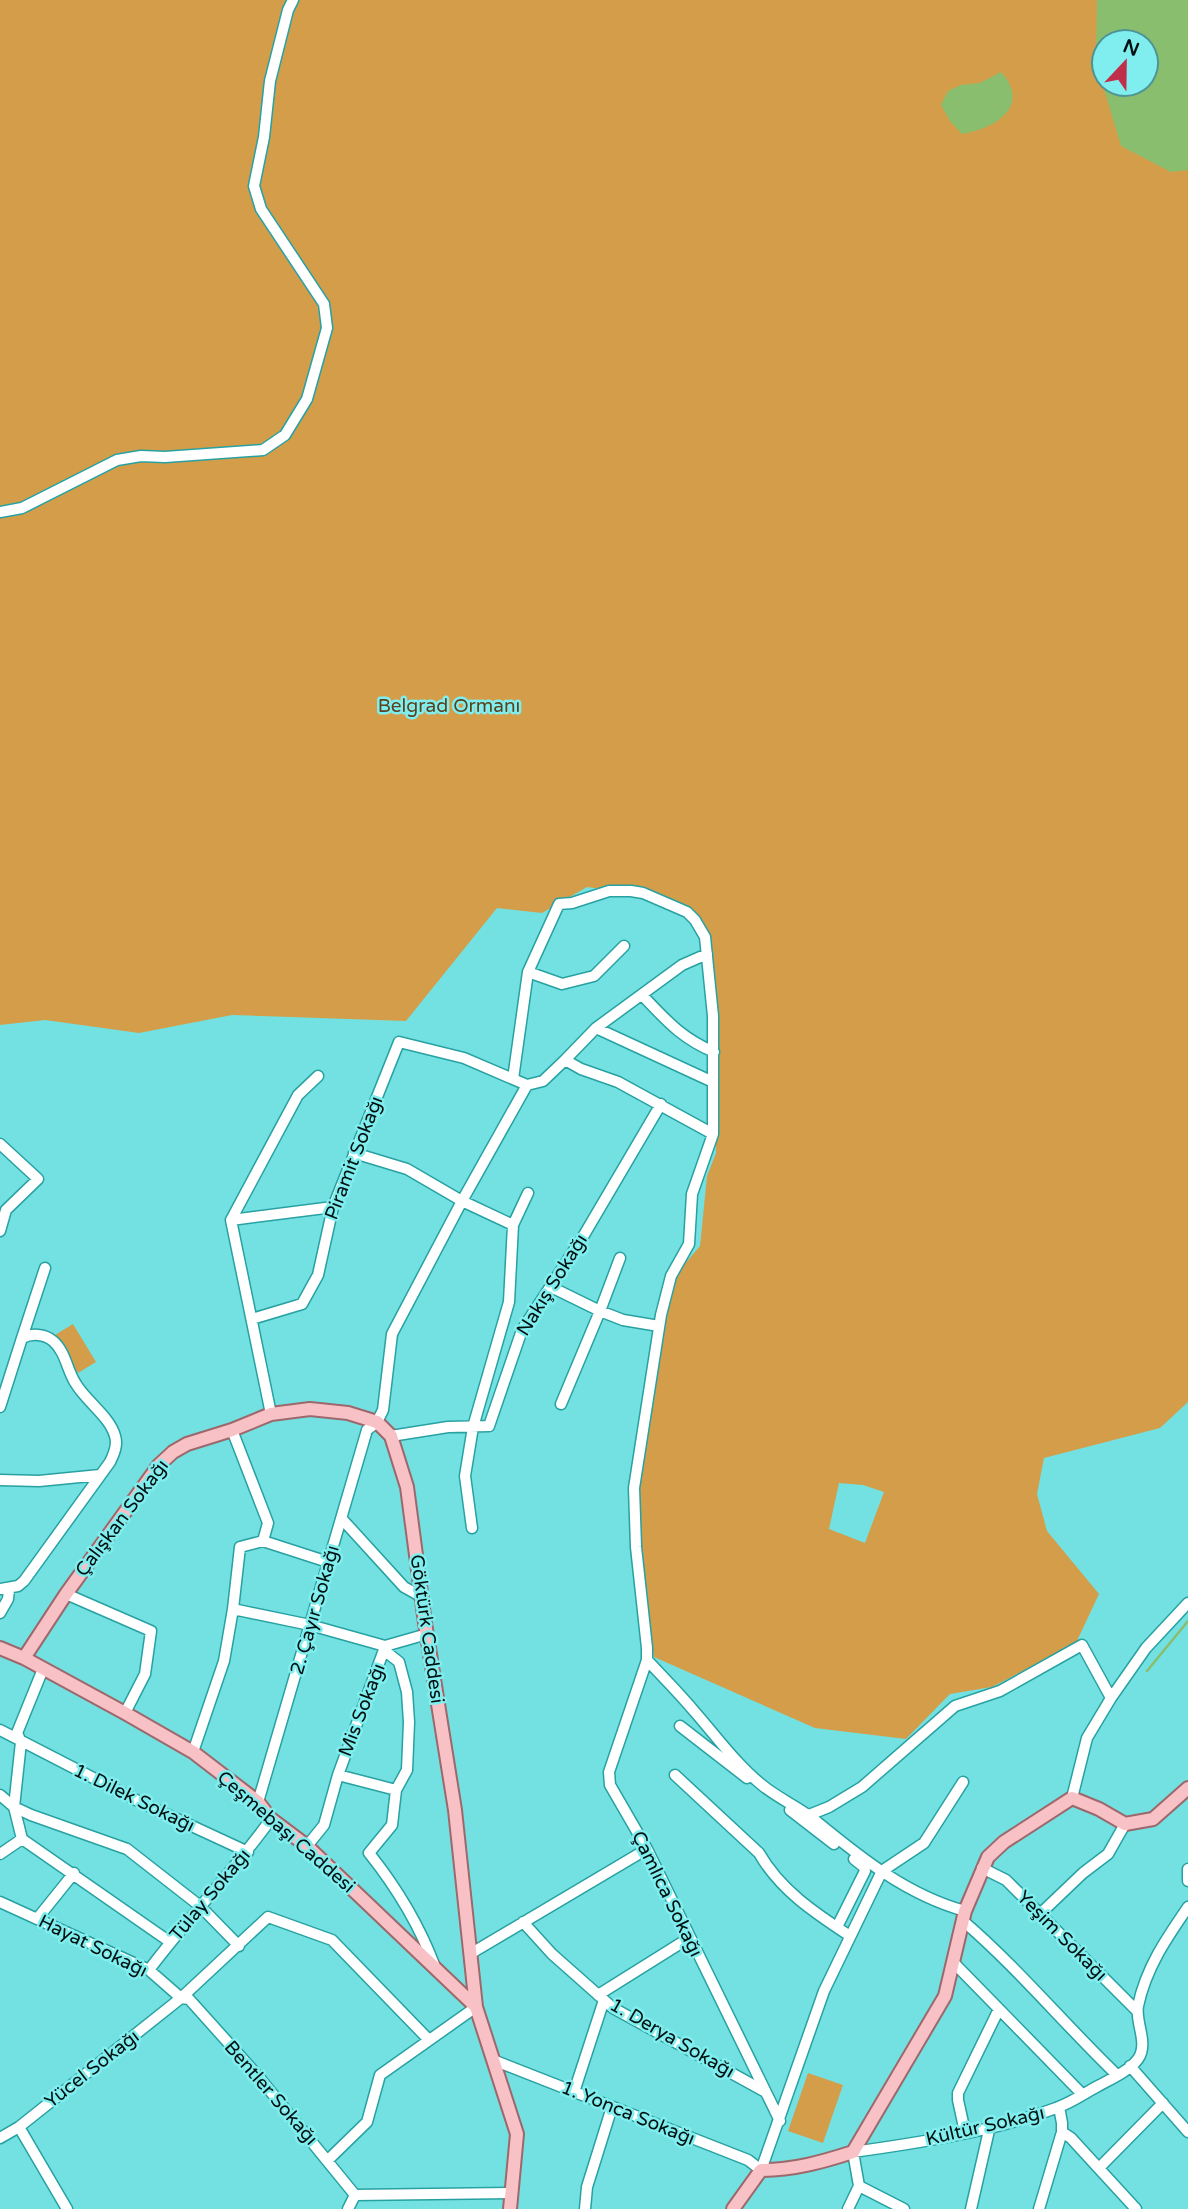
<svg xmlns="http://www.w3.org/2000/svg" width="1188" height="2209" viewBox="0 0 1188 2209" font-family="'Varela Round',sans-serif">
	<rect width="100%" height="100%" fill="#73e1e1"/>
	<path fill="#d39d4a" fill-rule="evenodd" d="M0,0H1188V1402L1160,1428L1044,1458L1037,1494L1047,1531L1099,1594L1076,1643L992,1687L950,1694L906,1739L815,1728L654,1657L639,1582L638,1484L658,1339L676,1274L700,1246L707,1176L716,1153L712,1020L702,936L681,912L631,893L587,887L542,913L497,908L406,1021L232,1015L139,1033L45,1020L0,1025ZM1104,42H1146V84H1104ZM839,1483L863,1485L884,1492L865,1543L829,1529Z
		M73,1324L96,1362L78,1373L55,1335Z
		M808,2073L843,2085L823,2143L788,2131Z"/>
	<path fill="#89be6e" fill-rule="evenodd" d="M1097,0H1188V170L1171,172L1121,146L1096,62ZM1104,42H1146V84H1104Z
		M1001,72C1032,106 995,129 962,134L950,121L941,105L948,91L961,85L980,83Z"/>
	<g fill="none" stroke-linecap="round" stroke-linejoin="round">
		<path stroke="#89be6e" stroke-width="2.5" d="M1147,1671L1188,1621"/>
		<defs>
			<path id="minor" d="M0,512L22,508L117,460L141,456L165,457L263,450L285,435L307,399L327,328L324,304L261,209L254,186L264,137L270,81L288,10L293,0
				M528,972L562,984L594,976L624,946
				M642,995C666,1020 681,1038 714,1052
				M596,1028L713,1082
				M565,1060L596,1028L682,965L707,954
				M513,1079L528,972L559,904L572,903L609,891H631L643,893L687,912L695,920L705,937L713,1016V1134L692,1194L689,1244L671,1276L661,1315L634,1488L636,1547L647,1648V1660L609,1772L610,1785L647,1849L780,2121
				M527,1085L543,1081L565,1060L581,1069L618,1082L713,1134
				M0,1144L38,1179L6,1210L0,1231
				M354,1153L407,1169L462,1201L513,1225
				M231,1220L271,1414
				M231,1220L298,1095L318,1076
				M231,1220L333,1207
				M551,1287L600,1311L620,1258
				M252,1319L302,1304L318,1275L333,1207L399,1042L464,1058L527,1085
				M22,1338L45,1268
				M561,1404L600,1311L623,1320L659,1326
				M0,1407L22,1338C32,1333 45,1334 53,1341C66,1352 67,1371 76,1384C86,1401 110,1417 115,1436C118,1445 114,1454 110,1462L24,1581L18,1586L0,1589
				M232,1430L268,1523L263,1541
				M391,1436L448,1427L489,1426L522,1330L584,1235L661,1104
				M0,1480L39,1481L100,1475
				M342,1519L404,1587L422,1597
				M472,1528L465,1476L473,1427L509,1302L513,1225L528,1193
				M66,1594L151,1631L145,1674L125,1713
				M233,1609L310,1625L385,1646L427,1634
				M0,1613L8,1599L9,1589
				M385,1651L399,1662L407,1692L409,1722L407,1770L396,1790L392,1825L369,1853C397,1888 419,1924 435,1967
				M647,1660C663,1677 679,1693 694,1711C716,1736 736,1764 762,1785C779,1799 799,1807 816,1821C861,1858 907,1895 965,1911
				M43,1669L17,1733L21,1742L14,1807L22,1839L170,1942
				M1111,1698L1146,1648L1188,1603
				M680,1726L747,1778
				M0,1730L140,1802L248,1852
				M193,1752L224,1661L233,1609L240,1547L263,1541L328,1562
				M338,1775L396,1790
				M675,1775L759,1853C780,1890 815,1913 850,1936
				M0,1795L14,1807L31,1815L127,1849L200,1906L239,1946
				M258,1802L367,1430L377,1422L383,1410L392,1334L462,1201L527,1085
				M790,1810L834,1844
				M809,1815L829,1807L862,1787L955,1706L1000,1691L1082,1645L1111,1698L1087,1738L1072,1798
				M307,1846L324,1825L338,1775L385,1647
				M0,1854L22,1839
				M982,1868L1006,1880L1137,2011
				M1188,1869V1881
				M0,1902L149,1970L181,1998L189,1999L258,2076L355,2195
				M1040,1914L1083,1873L1108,1854L1125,1824
				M37,1919L74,1873
				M962,1920C1017,1967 1065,2025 1117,2075
				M523,1922L552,1954L613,2008L764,2091
				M837,1927L865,1871L864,1867L854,1859
				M470,1954L647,1849
				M953,1962L1082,2094
				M149,1970C188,1918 233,1872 271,1819
				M598,1995L689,1938
				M493,2060L748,2160L761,2170L824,1991L882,1871L924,1843L963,1782
				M1130,2066L1188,2132
				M574,2092L604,2000
				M19,2127L67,2209
				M965,2132L958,2100V2093L999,2009
				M1062,2132L1071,2138L1136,2209
				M0,2138L19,2127L181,1998L268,1917L332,1940L429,2040
				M328,2160L367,2122L380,2075L476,2007
				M1099,2168L1163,2103
				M355,2195L512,2193
				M348,2209L355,2195
				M585,2209L587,2187L612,2107
				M848,2209L859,2186
				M904,2209L859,2186L853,2152C918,2143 995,2131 1056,2108C1071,2103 1085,2093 1098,2086C1111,2079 1129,2071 1138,2059C1149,2043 1135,2023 1138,2006C1146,1968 1166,1939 1188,1907
				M971,2209L990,2126
				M1039,2209L1062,2132V2123L1059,2107"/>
			<path id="major" d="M0,1648L24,1658L125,1713L193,1752L258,1802L271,1819L307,1846L476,2007
				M24,1658L66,1594L159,1465L173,1452L187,1444L232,1430L271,1414L310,1409L348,1413L377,1422L391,1436L407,1487L425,1623L455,1810L476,2007L517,2134L510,2209
				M733,2209L761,2170C794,2170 822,2162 853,2152L945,1996L965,1911L988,1857L1004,1842L1072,1798L1099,1809L1125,1824L1153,1819L1188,1788"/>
		</defs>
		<use href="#minor" stroke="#28a1a2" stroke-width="13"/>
		<use href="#major" stroke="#9d686c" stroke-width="16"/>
		<use href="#minor" stroke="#fff" stroke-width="10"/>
		<use href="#major" stroke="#f7c1c5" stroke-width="12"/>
	</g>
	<g text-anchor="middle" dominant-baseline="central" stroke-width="5" stroke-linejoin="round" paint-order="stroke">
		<g font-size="19" fill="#5a421e" stroke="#80eeee">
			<text x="449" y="706">Belgrad Ormanı</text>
		</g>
		<g font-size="19" fill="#001010" stroke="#80eeee">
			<text transform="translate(354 1158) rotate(-69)">Piramit Sokağı</text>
			<text transform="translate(552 1285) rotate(-58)">Nakış Sokağı</text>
			<text transform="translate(122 1518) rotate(-53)">Çalışkan Sokağı</text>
			<text transform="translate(315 1610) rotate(-74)">2. Çayır Sokağı</text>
			<text transform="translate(427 1629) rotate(82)">Göktürk Caddesi</text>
			<text transform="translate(362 1710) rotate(-69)">Mis Sokağı</text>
			<text transform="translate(134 1798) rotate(26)">1. Dilek Sokağı</text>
			<text transform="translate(286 1832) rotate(41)">Çeşmebaşı Caddesi</text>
			<text transform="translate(667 1894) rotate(64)">Çamlıca Sokağı</text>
			<text transform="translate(210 1895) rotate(-50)">Tülay Sokağı</text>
			<text transform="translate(1062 1936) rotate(45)">Yeşim Sokağı</text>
			<text transform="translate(93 1946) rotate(26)">Hayat Sokağı</text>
			<text transform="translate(672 2038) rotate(30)">1. Derya Sokağı</text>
			<text transform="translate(92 2069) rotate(-38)">Yücel Sokağı</text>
			<text transform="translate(271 2093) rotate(49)">Bentler Sokağı</text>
			<text transform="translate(628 2113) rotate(22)">1. Yonca Sokağı</text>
			<text transform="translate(985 2126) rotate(-13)">Kültür Sokağı</text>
		</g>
	</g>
	<g transform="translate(1125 63) rotate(22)"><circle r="33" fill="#80eeee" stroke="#4d9595" stroke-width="2"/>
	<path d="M0-5L12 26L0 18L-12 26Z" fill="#c02f4a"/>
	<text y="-10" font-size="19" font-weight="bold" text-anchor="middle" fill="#001010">N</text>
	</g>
</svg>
